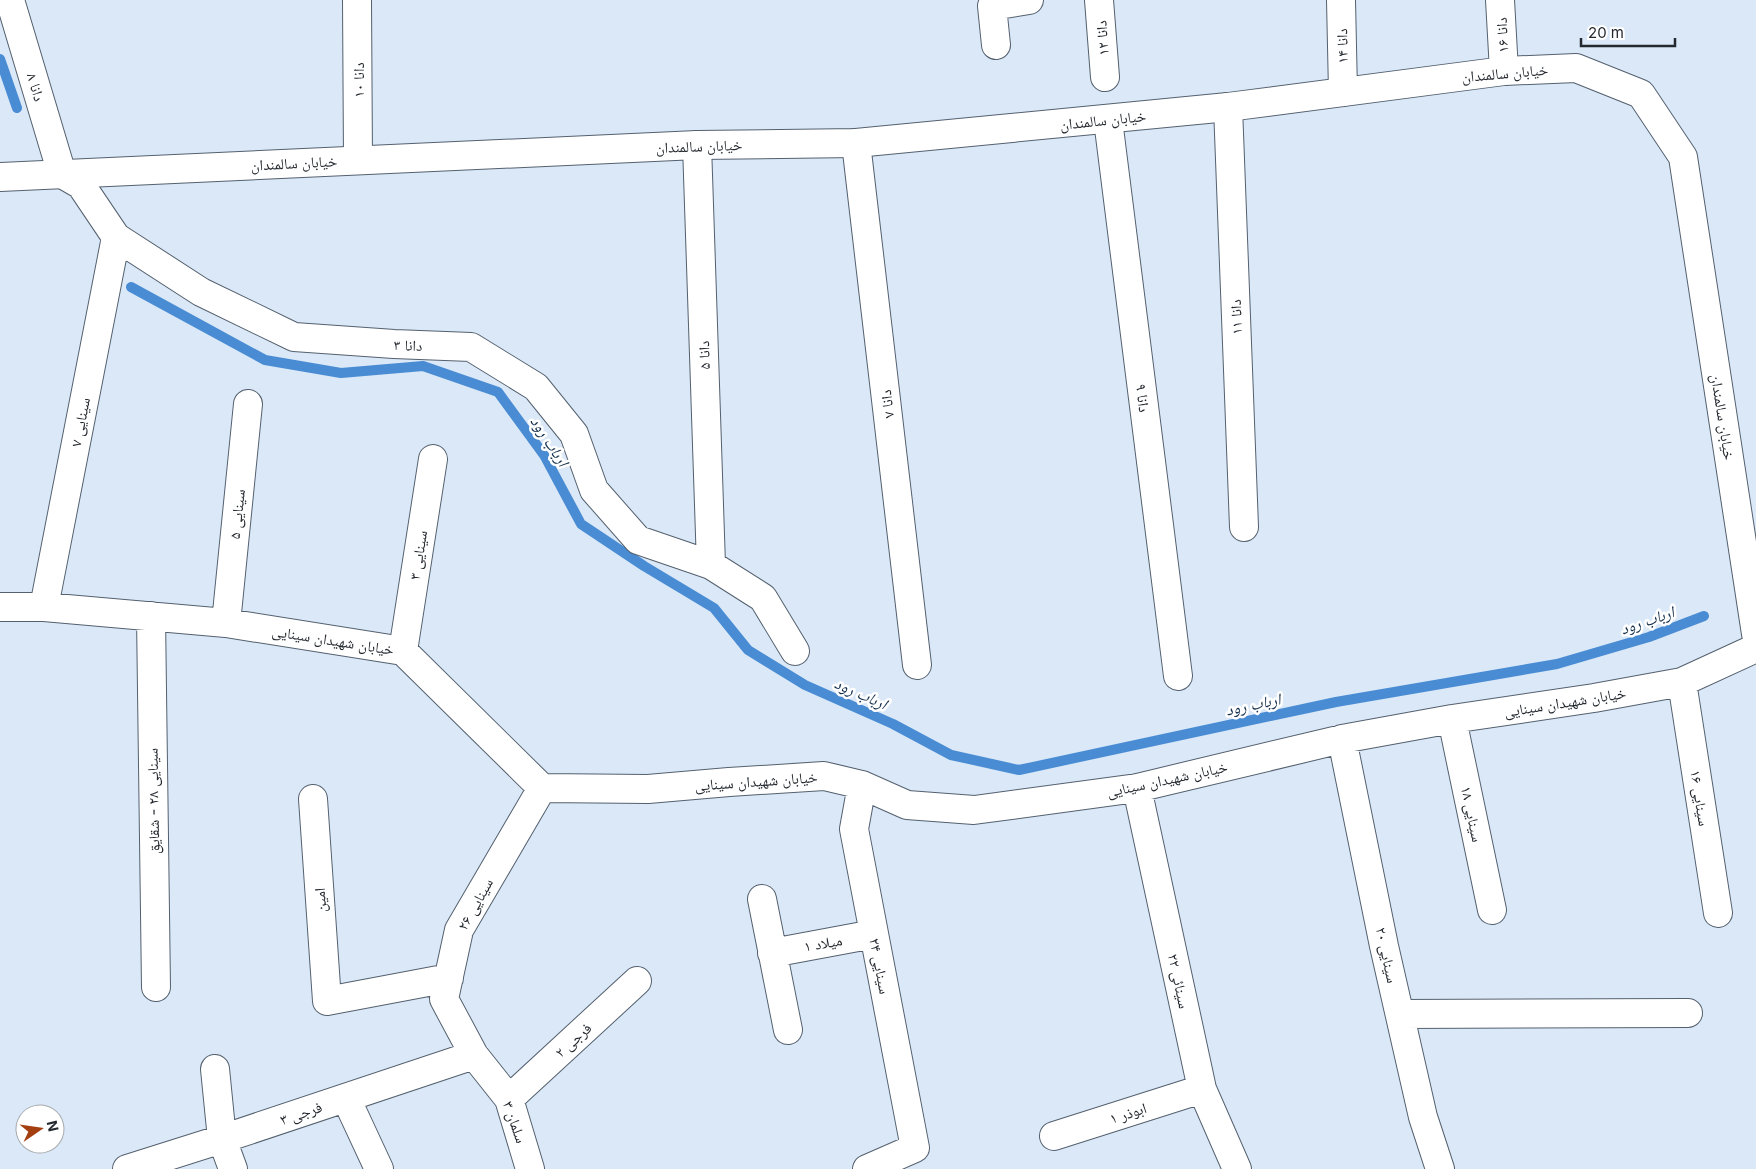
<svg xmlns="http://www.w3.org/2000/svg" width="1756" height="1169" viewBox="0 0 1756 1169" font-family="Inter,'Noto Naskh Arabic',sans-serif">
	<rect width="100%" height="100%" fill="#dae8f8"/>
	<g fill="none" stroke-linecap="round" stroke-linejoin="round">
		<path stroke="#498cd3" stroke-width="10" d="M0,59L17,108
			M131,287L265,360L341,373L423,366L498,392L544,455L581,524L644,566L714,608L748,650L805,685L893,724L951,755L1019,770L1336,702L1557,664L1649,637L1704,616"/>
		<defs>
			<path id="street" d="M10,0L62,174L81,185L116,237L201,292L294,337L394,344L471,347L536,387L574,434L594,490L638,540L711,565L763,598L795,651
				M357,0L358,160
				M1099,0L1105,77
				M1341,0L1343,92
				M1500,0L1504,71
				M996,45L992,6L1029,0
				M1228,107L1244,527
				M1108,120L1178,676
				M856,143L917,665
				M697,145L711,565
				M0,607H44L226,623L403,651L542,788L648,789L729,782L824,776L862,785L907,805L974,810L1137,788L1342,739L1452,719L1594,698L1682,682L1756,648
				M44,607L116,237
				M151,616L156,987
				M226,623L248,404
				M403,651L433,459
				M1682,682L1718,913
				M1452,719L1492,910
				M1342,739L1384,946L1423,1117L1440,1169
				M862,785L854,829L915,1148L867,1169
				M1137,788L1202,1089L1237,1169
				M313,799L327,1001L449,978
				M762,899L788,1030
				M772,953L874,934
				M1400,1014L1688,1013
				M215,1069L222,1139L233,1169
				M346,1098L379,1169
				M509,1099L637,981
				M1054,1136L1202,1089
				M127,1169L222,1139L474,1055
				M530,1169L509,1099L474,1055L444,999L459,930L542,788"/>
			<path id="secondary" d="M0,177L697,145L856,143L1228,107L1504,71L1576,68L1641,94L1683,157L1756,634"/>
		</defs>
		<use href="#street" stroke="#54606e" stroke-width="30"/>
		<use href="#secondary" stroke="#54606e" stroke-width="30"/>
		<use href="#street" stroke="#fff" stroke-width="28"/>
		<use href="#secondary" stroke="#fff" stroke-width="28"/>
	</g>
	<g text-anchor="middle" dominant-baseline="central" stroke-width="5" stroke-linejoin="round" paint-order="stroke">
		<g font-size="15" fill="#24292f" stroke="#fff">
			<text transform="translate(1502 35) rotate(-93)">دانا ۱۶</text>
			<text transform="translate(1102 38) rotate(-94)">دانا ۱۲</text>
			<text transform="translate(1342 46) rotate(-91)">دانا ۱۴</text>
			<text transform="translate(1505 73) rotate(-5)">خیابان سالمندان</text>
			<text transform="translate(358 80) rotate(-90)">دانا ۱۰</text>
			<text transform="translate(36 87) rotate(73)">دانا ۸</text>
			<text transform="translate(1103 120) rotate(-6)">خیابان سالمندان</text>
			<text transform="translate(699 146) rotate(-2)">خیابان سالمندان</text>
			<text transform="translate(294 163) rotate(-3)">خیابان سالمندان</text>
			<text transform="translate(1236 317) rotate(-92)">دانا ۱۱</text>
			<text transform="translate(408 345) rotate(2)">دانا ۳</text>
			<text transform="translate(704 355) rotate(-92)">دانا ۵</text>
			<text transform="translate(1143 398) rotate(83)">دانا ۹</text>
			<text transform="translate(887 404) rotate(-97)">دانا ۷</text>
			<text transform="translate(1723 417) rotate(81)">خیابان سالمندان</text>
			<text transform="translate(80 422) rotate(-79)">سینایی ۷</text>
			<text transform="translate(237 514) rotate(-84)">سینایی ۵</text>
			<text transform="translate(418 555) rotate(-81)">سینایی ۳</text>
			<text transform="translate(333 640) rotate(9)">خیابان شهیدان سینایی</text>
			<text transform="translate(1565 702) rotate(-9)">خیابان شهیدان سینایی</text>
			<text transform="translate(1167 779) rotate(-12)">خیابان شهیدان سینایی</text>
			<text transform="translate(756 781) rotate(-4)">خیابان شهیدان سینایی</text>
			<text transform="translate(1700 798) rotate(81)">سینایی ۱۶</text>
			<text transform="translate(153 801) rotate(-91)">سینایی ۲۸ - شقایق</text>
			<text transform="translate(1472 814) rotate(78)">سینایی ۱۸</text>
			<text transform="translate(320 900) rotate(-94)">امین</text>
			<text transform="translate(475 904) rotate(-61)">سینایی ۲۶</text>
			<text transform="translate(823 943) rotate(-10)">میلاد ۱</text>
			<text transform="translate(1387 955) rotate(78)">سینایی ۲۰</text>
			<text transform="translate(880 966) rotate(79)">سینایی ۲۴</text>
			<text transform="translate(1179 981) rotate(78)">سینائی ۲۲</text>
			<text transform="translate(573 1040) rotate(-42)">فرجی ۲</text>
			<text transform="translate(301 1113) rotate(-19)">فرجی ۳</text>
			<text transform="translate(1128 1113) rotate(-18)">ابوذر ۱</text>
			<text transform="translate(515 1122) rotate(71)">سلمان ۳</text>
		</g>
		<g font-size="16" font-style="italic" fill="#122e4b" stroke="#fff">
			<text transform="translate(550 441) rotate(57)">ارباب رود</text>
			<text transform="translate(1647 620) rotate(-19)">ارباب رود</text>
			<text transform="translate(861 693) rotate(24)">ارباب رود</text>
			<text transform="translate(1253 704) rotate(-12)">ارباب رود</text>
		</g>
	</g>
	<g transform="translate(40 1129) rotate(77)"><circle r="24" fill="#ffffff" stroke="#a7a9ac"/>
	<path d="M0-4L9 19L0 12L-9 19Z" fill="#a43f0f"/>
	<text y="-8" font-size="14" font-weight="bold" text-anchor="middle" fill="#24292f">N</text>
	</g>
	<path d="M1581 38v8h94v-8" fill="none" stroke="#24292f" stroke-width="2.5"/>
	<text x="1588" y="38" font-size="15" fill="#24292f" stroke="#ffffff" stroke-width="4" paint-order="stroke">20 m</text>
</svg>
